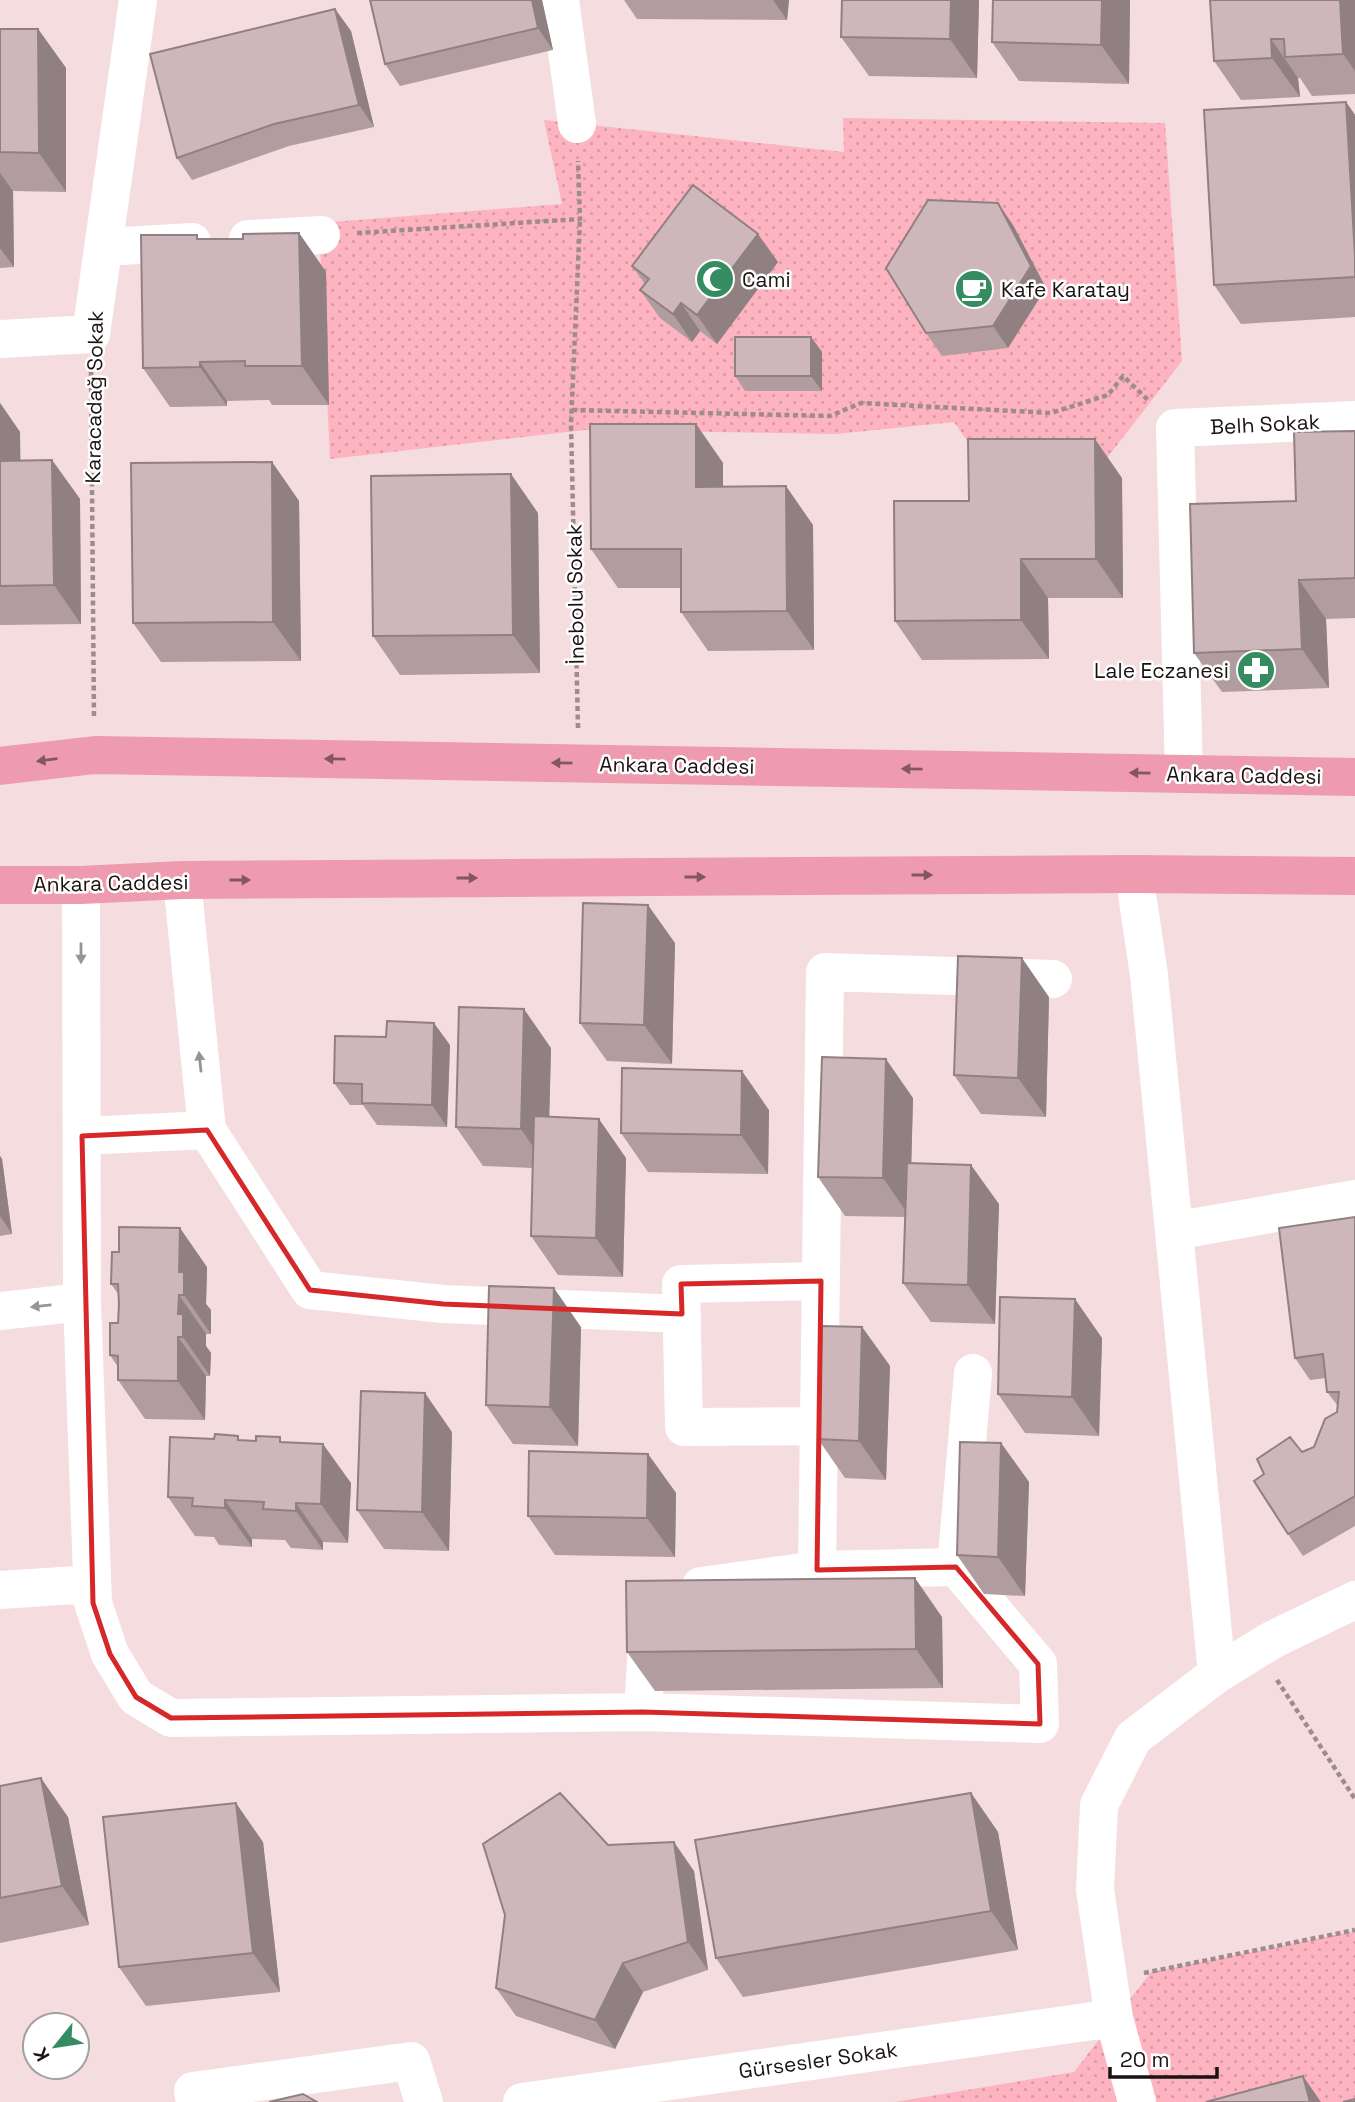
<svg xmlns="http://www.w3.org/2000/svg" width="1355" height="2102" viewBox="0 0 1355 2102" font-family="'Space Grotesk',sans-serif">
	<defs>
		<pattern id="park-dots" width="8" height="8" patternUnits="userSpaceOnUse" patternTransform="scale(1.75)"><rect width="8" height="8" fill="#fdb4c0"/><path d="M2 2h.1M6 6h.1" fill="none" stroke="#d89aa4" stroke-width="1.8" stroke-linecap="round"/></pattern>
	</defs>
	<rect width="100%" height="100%" fill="#f4dcdf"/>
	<path fill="url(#park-dots)" d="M843,118L1165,123L1182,361L1107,458L982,462L954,422L836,434L585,430L330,459L319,223L562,204L544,120L844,152Z
		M1355,1931V2102H895L1074,2072L1151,1972Z"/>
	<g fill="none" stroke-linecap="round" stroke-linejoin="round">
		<path stroke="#9d8b8e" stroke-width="4.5" stroke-dasharray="5 3.5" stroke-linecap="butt" d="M357,233L580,219L578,161
			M91,371L94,719
			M572,410L830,416L861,403L1051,413L1108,395L1123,376L1150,402
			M578,728L571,424L580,219
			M1277,1680L1355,1799
			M1144,1973L1355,1930"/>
		<path stroke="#fff" stroke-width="38" d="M560,0L577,124
			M248,239L321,235
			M103,247L192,242
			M0,339L91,334L138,0
			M1184,774L1175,428L1355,420
			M1134,874L1149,975L1217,1674
			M182,880L207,1130L310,1290L443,1304L682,1314
			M81,885L82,1302L93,1603L110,1654L136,1697L171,1718L643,1712L648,1627
			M82,1136L207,1130
			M1174,1231L1355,1199
			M0,1311L82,1302
			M973,1373L956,1567L817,1570L825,972L1053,979
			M818,1426L684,1427L681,1284L821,1281
			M701,1586L817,1570
			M0,1590L92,1584
			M643,1712L1040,1724L1038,1664L956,1567
			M195,2102L193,2091L411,2061L424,2102
			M522,2102L1114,2018
			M1137,2102L1114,2018L1095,1890L1099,1805L1133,1738L1217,1674L1272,1640L1355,1600"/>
		<path stroke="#ee9baf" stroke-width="38" d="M0,766L95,755L1355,777
			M0,885H81L182,880L1134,874L1355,876"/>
	</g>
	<path fill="#b19da0" d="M370,0H542L553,50L400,86L385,64Z
		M624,0H789L787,20L637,19Z
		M979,0L977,78L869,76L841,37Z
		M993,0H1130L1129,84L1019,81L992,42Z
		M1355,0V94L1312,96L1300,78H1298L1300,97L1241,100L1214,61Z
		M335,9L351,31L374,127L289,146L192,180L177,158Z
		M0,29H38L66,68V192L13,191L14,267L0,268Z
		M1346,102L1355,115V317L1241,324L1214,285Z
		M1013,225L1046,288L1008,348L942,356L926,333Z
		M299,233L326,272L329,405H272L269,400L227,401V406L170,407L143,368L201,239H243Z
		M778,262L717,344L700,331L692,342L660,318L640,290L645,284L632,266Z
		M811,337L822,352V391H745L735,376Z
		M0,403L20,432V461L52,460L80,499L81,624L0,625Z
		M696,424L723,463V486L813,525L814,650L708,651L681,612V588H618L591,549Z
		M1355,431V618L1326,619L1329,688L1222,692L1194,653L1296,501Z
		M272,462L299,501L301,661L161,662L133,623Z
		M1122,478L1123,598H1048L1049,659L922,660L895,621L969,501Z
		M538,513L540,673L400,675L373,636Z
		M675,943L672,1064L607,1061L580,1023Z
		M1049,997L1046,1117L981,1114L954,1075Z
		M450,1045L447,1127L377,1125L363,1105H350L334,1083Z
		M551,1048L549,1117L626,1158L623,1277L558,1275L531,1236L533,1168L483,1166L456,1127Z
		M913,1098L911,1163L999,1204L995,1324L931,1322L903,1283L905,1217L845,1216L818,1177Z
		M769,1110L768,1174L648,1172L621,1133Z
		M0,1156L2,1159L12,1234L0,1236Z
		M1355,1217V1526L1303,1556L1288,1534L1302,1452L1314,1447L1337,1412L1338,1406L1327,1392L1326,1378L1310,1380L1295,1358Z
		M207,1267L206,1304L211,1310V1334H206V1346L211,1353L210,1376H206L205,1420L145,1419L118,1380V1367L110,1355L118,1323V1294L111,1284Z
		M581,1327L578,1446L513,1444L486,1405Z
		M862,1327L890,1366L886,1480L845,1478L818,1439Z
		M1102,1338L1099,1436L1025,1433L998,1394Z
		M452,1432L449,1551L384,1549L357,1510Z
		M241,1441L284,1443L351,1483L348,1543L323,1542V1550L291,1548L285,1540L252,1539V1547L219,1545L214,1537L195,1536L168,1497Z
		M1001,1443L1029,1482L1025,1596L984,1594L957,1555Z
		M648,1454L676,1493L675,1557L555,1555L528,1516Z
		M942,1617L943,1688L655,1691L627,1652Z
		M0,1786L68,1817L89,1925L0,1943Z
		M971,1793L998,1832L1018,1950L743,1997L716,1958Z
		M263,1842L280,1992L146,2006L119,1967Z
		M608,1845L694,1871L708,1970L643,1992L615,2049L516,2016L496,1988Z"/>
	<path fill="#908082" d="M532,0H542L553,50L538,28Z
		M773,0H789L787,20Z
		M951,0H979L977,78L950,39Z
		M1102,0H1130L1129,84L1101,45Z
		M1340,0H1355V71L1343,54Z
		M335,9L351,31L374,127L359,105Z
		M38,29L66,68V192L39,153Z
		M1271,39L1298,78L1300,97L1272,58Z
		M1346,102L1355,115V256Z
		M0,173L13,191L14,267L0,248Z
		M998,203L1013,225L1046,288L1008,348L993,326Z
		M299,233L326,272L329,405L302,366Z
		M758,234L778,262L717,344L697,315Z
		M681,303L700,331L692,342L673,314Z
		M811,337L822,352V391L811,376Z
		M200,362L227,401V406L200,367Z
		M0,403L20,432L21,500L0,470Z
		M696,424L723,463V526L696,487Z
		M1095,439L1122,478L1123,598L1096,559Z
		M52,460L80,499L81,624L54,585Z
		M272,462L299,501L301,661L273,622Z
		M511,474L538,513L540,673L513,635Z
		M786,486L813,525L814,650L787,611Z
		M1021,559L1048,598L1049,659L1021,620Z
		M1299,580L1326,619L1329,688L1302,649Z
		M648,905L675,943L672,1064L644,1025Z
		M1022,958L1049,997L1046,1117L1018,1078Z
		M524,1009L551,1048L548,1168L521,1129Z
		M434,1023L450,1045L447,1127L432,1105Z
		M886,1059L913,1098L910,1217L883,1178Z
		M742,1071L769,1110L768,1174L741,1135Z
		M599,1119L626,1158L623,1277L596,1238Z
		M0,1156L2,1159L12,1234L0,1216Z
		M971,1165L999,1204L995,1324L968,1285Z
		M180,1228L207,1267L206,1304L211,1310V1334L184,1295L179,1272Z
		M554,1288L581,1327L578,1446L550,1407Z
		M179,1295L206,1334V1346L211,1353L210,1376L183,1337L178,1314Z
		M1075,1299L1102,1338L1099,1436L1072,1397Z
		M862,1327L890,1366L886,1480L859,1441Z
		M178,1337L206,1376L205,1420L178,1381Z
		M425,1393L452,1432L449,1551L422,1512Z
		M1001,1443L1029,1482L1025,1596L998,1557Z
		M323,1444L351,1483L348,1543L321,1504Z
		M648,1454L676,1493L675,1557L647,1518Z
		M225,1500L252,1539V1547L225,1508Z
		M296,1503L323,1542V1550L296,1511Z
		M915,1578L942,1617L943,1688L916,1649Z
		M41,1778L68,1817L89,1925L62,1886Z
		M971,1793L998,1832L1018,1950L991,1911Z
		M236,1803L263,1842L280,1992L253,1953Z
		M674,1842L694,1871L708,1970L688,1942Z
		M623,1963L643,1992L615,2049L595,2020Z
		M1303,2076L1321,2102H1310Z"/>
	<path fill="#ceb7ba" stroke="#908082" stroke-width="2" d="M370,0H532L538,28L385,64Z
		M842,0H951L950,39L841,37Z
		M993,0H1102L1101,45L992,42Z
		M1210,0H1340L1343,54L1285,57L1284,39H1271L1272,58L1214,61Z
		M335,9L359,105L274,124L177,158L150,54Z
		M0,29H38L39,153L0,152Z
		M1346,102L1355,256V277L1214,285L1204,110Z
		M693,185L758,234L697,315L681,303L673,314L640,290L649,279L632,266Z
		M928,200L998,203L1031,266L993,326L926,333L886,268Z
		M299,233L302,366H245V361L200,362V367L143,368L141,235H197V239H243V234Z
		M735,337H811V376H735Z
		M590,424H696V487L786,486L787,611L681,612V549H591Z
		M1355,431V578L1299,580L1302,649L1194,653L1190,504L1296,501L1294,432Z
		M968,439H1095L1096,559H1021V620L895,621L894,501H969Z
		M52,460L54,585L0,586V461Z
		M272,462L273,622L133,623L131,463Z
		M511,474L513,635L373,636L371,476Z
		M583,903L648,905L644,1025L580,1023Z
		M958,956L1022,958L1018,1078L954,1075Z
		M459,1007L524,1009L521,1129L456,1127Z
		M387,1021L434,1023L432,1105L362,1103V1084L334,1083L335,1036L386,1037Z
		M822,1057L886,1059L883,1178L818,1177Z
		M622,1068L742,1071L741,1135L621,1133Z
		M534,1116L599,1119L596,1238L531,1236Z
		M907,1163L971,1165L968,1285L903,1283Z
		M1355,1217V1496L1288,1534L1254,1481L1264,1474L1257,1459L1290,1437L1302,1452L1314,1447L1325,1419L1337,1412L1339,1392H1327L1323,1354L1295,1358L1279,1228Z
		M119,1227L180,1228L179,1272H184V1295H179L178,1314H183V1337H178V1381L118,1380V1356L110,1355V1323H118L119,1304L118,1284H111L112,1252H119Z
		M489,1286L554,1288L550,1407L486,1405Z
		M1000,1297L1075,1299L1072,1397L998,1394Z
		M822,1326L862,1327L859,1441L818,1439Z
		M361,1391L425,1393L422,1512L357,1510Z
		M215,1434L238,1436V1440L256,1441V1436L280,1437V1442L323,1444L321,1504L296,1503V1511L263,1509L264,1502L225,1500V1508L192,1506L193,1498L168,1497L170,1437L214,1439Z
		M960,1442L1001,1443L998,1557L957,1555Z
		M529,1451L648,1454L647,1518L528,1516Z
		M915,1578L916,1649L627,1652L626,1581Z
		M41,1778L62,1886L0,1898V1786Z
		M560,1793L608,1845L674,1842L688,1942L623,1963L595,2020L496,1988L505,1915L483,1844Z
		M971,1793L991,1911L716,1958L695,1840Z
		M236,1803L253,1953L119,1967L103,1817Z
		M1303,2076L1310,2102H1206Z
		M303,2094L317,2102H269Z
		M1355,2099V2102H1343Z"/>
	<defs><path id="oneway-solid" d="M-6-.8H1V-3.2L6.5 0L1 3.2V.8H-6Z" transform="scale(1.75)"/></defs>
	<g fill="#845661">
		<use href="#oneway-solid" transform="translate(335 759) rotate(-179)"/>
		<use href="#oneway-solid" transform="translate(47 760) rotate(173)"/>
		<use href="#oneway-solid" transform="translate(562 763) rotate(-179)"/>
		<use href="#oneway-solid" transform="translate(912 769) rotate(-179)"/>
		<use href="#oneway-solid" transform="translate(1140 773) rotate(-179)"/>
		<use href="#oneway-solid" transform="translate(922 875)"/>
		<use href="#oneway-solid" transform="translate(695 877)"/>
		<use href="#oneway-solid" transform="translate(467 878)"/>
		<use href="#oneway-solid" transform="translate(240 880)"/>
	</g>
	<g fill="#989495">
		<use href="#oneway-solid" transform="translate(81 953) rotate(90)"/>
		<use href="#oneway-solid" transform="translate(200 1062) rotate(-96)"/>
		<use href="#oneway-solid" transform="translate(41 1306) rotate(174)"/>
	</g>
	<path fill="none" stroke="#d62828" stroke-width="5" stroke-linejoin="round" d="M207,1130L310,1290L443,1304L682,1314L681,1284L821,1281L817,1570L956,1567L1038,1664L1040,1724L643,1712L171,1718L136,1697L110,1654L93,1603L82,1136Z"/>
	<defs>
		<symbol id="mosque-disc" viewBox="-11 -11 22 22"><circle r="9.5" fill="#358c61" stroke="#fff"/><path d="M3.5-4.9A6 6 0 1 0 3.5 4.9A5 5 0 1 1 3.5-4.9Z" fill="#fff"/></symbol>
		<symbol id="cafe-disc" viewBox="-11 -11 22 22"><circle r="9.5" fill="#358c61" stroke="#fff"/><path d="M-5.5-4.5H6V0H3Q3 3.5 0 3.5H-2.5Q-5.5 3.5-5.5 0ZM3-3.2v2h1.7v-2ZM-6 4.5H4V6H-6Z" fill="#fff"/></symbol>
		<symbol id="pharmacy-disc" viewBox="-11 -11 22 22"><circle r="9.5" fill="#358c61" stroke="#fff"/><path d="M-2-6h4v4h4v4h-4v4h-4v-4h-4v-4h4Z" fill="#fff"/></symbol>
	</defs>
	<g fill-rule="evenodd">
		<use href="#mosque-disc" x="693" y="257" width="44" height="44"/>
		<use href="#cafe-disc" x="952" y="267" width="44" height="44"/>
		<use href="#pharmacy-disc" x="1234" y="648" width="44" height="44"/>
	</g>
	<g text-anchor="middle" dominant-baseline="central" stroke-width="5" stroke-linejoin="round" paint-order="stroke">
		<g font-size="21" fill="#1a1213" stroke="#fff" text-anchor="start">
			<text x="742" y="279">Cami</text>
			<text x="1001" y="289">Kafe Karatay</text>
			<text x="1229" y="670" text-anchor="end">Lale Eczanesi</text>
		</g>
		<g font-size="21" fill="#1a1213" stroke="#fff">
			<text transform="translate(94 397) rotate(-89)">Karacadağ Sokak</text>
			<text transform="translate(1265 424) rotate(-3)">Belh Sokak</text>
			<text transform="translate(575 594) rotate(-91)">İnebolu Sokak</text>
			<text transform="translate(677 765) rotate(1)">Ankara Caddesi</text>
			<text transform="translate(1244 775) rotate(1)">Ankara Caddesi</text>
			<text transform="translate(111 883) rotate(-1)">Ankara Caddesi</text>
			<text transform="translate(818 2060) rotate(-8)">Gürsesler Sokak</text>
		</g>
	</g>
	<g transform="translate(56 2046) rotate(240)"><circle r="33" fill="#ffffff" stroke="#a3a0a1" stroke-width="2"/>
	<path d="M0-5L12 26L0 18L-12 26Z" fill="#358c61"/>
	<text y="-10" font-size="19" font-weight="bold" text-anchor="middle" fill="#1a1213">K</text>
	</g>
	<path d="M1110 2067v10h107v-10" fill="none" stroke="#1a1213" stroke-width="3.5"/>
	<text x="1120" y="2067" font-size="21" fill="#1a1213" stroke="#ffffff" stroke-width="5" paint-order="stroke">20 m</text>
</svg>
